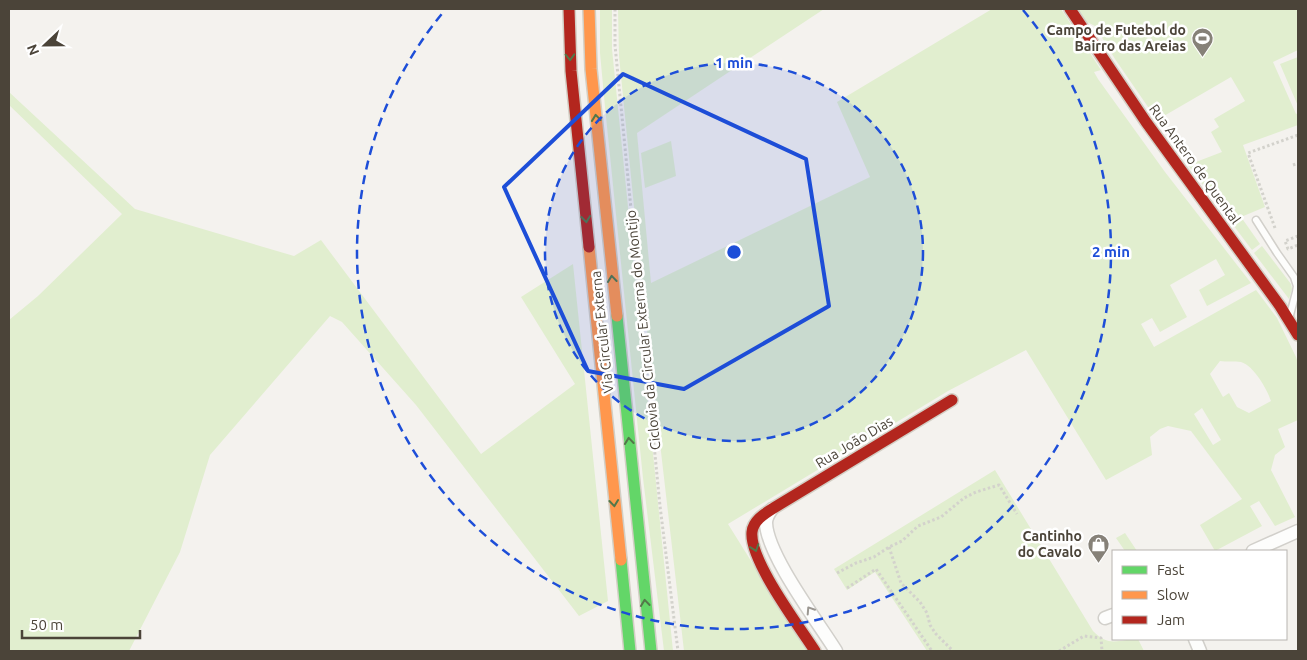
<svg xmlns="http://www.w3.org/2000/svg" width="1307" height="660" viewBox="0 0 1307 660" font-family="Ubuntu,sans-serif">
	<rect width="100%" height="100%" fill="#f4f2ee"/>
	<path fill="#e1eecf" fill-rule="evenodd" d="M600,9H612V49L673,651H664L643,478L605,107L600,53Z
		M618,9H824L637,133L651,283L870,177L837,102L992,9H1061L1101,70L1094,72L1098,79L1165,172L1251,283L1207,306L1199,290L1225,275L1216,259L1170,285L1187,317L1160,332L1152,318L1141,324L1154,347L1256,290L1277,318L1296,357L1298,363V420L1278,429L1285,447L1275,455L1271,470L1295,517L1275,526L1259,501L1250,506L1262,526L1215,551L1200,525L1242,499L1191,431L1168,426L1160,429L1150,437L1152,455L1106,480L1026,350L948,391L728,524L807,651H684L642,287L619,56ZM1220,361C1226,362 1235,361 1241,362C1254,366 1267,389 1271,401L1249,413L1237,407L1229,393L1223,397L1210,374ZM1202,408L1221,440L1213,445L1194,414Z
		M1078,9H1298V50L1273,62L1296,114L1298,113V125L1243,145L1265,207L1241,217L1260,244L1252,250L1188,165L1222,152L1211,132L1219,127L1214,119L1245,101L1231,77L1157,120L1115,59L1095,26L1087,22Z
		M1298,57V106L1280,64Z
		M9,92L135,209L294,256L321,240L481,454L575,384L521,297L573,264L608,601L579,616L416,405L342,322L330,316L210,455L180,552L129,651H9V320L38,296L122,214L9,105Z
		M671,141L676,176L645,188L641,153Z
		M1262,246L1291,284L1292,289L1289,299L1254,253Z
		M995,470L1093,631C1109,648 1119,639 1138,639L1144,651H927L875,572L847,590L834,569Z
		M1125,533L1137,551H1125L1116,538Z"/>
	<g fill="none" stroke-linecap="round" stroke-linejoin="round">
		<defs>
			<path id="lane" d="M1256,220L1277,253L1294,277L1297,286L1296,292L1290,315"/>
			<path id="street" d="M772,509C769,513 766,518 766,523C767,555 818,622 836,651
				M1253,551L1298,531
				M1105,618L1113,615
				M1195,639L1200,651"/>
			<path id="fast" d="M617,316L651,651
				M621,560L630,651"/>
			<path id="slow" d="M589,9L591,69L617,316
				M589,247L621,560"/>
			<path id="jam" d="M569,9L571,71L589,247
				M1070,9L1146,122L1280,306L1298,335
				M815,651C799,626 749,560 752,532C753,521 764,514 772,509L952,400"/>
		</defs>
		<use href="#lane" stroke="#d2d0cb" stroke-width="9"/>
		<use href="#street" stroke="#d2d0cb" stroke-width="15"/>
		<use href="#fast" stroke="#d3cfc5" stroke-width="14"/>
		<use href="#slow" stroke="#d3cfc5" stroke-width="14"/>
		<use href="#jam" stroke="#d3cfc5" stroke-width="14"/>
		<path stroke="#d3d2cc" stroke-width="3" stroke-dasharray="2.5 2.5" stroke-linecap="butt" d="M615,9V45L660,506L678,651
			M1293,165L1298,163
			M1275,228L1248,153L1298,135
			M1298,236L1285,241L1288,249L1298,245
			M889,547L901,583L920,602L927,613L930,625L936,634L953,651
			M837,573L856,563L874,557L889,547L902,541L918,526L941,517L964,498L976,492L999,485L1017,514
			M847,588L876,569L932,651
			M1059,651L1084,636L1101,638L1102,651"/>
		<use href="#lane" stroke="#fdfdfc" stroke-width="6"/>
		<use href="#street" stroke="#fdfdfc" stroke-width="12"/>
		<use href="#fast" stroke="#63d668" stroke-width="11"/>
		<use href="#slow" stroke="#ff974d" stroke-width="11"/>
		<use href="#jam" stroke="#b3261e" stroke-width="11"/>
	</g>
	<defs><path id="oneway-chevron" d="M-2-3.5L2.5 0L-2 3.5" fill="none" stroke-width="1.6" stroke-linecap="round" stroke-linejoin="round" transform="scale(1.25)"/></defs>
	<g stroke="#537749">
		<use href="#oneway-chevron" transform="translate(570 57) rotate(88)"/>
		<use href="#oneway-chevron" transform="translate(596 118) rotate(-96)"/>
		<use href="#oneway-chevron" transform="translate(586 219) rotate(84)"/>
		<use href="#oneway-chevron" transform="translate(612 279) rotate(-96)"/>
		<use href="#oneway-chevron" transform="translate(629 441) rotate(-96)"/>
		<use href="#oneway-chevron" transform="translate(614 503) rotate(84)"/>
		<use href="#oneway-chevron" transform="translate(755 548) rotate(71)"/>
		<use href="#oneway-chevron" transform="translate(645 603) rotate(-96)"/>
	</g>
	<use stroke="#9b9791" href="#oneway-chevron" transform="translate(810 610) rotate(-123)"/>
	<path fill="none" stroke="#1d4ed8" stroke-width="4" stroke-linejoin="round" d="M623,74L806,159L829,306L684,389L588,371L504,187Z"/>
	<circle cx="734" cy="252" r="189" fill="#1d4ed8" fill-opacity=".12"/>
	<g fill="none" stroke="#1d4ed8" stroke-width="2.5" stroke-dasharray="9 6">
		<circle cx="734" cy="252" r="189"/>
		<path d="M1023 10A377 377 0 1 1 445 10"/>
	</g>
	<defs>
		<symbol id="stadium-pin" viewBox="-11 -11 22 30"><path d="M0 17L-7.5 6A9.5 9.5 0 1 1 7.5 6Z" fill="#868178" stroke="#fff"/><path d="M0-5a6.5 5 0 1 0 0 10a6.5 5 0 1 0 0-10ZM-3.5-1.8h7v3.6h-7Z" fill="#fff"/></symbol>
		<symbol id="shop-pin" viewBox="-11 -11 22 30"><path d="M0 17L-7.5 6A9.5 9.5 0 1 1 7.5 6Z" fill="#868178" stroke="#fff"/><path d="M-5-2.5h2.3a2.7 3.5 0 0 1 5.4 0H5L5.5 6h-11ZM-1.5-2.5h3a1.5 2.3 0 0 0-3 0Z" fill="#fff"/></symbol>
	</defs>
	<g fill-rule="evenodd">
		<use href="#stadium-pin" x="1190" y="26" width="25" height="34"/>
		<use href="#shop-pin" x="1086" y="532" width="25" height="34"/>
	</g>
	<g text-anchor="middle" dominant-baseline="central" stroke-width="5" stroke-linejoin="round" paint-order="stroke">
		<g font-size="14" font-weight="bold" fill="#4b4439" stroke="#fff" text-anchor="end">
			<text x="1186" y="30">Campo de Futebol do<tspan x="1186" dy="16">Bairro das Areias</tspan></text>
			<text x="1082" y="536">Cantinho<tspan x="1082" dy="16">do Cavalo</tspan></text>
		</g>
		<g font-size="14" fill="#4b4439" stroke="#fff">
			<text transform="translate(1195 164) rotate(54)">Rua Antero de Quental</text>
			<text transform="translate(643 330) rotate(-96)">Ciclovia da Circular Externa do Montijo</text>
			<text transform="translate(602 332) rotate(-96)">Via Circular Externa</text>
			<text transform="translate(854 442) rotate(-31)">Rua João Dias</text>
		</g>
	</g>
	<circle cx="734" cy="252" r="8" fill="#1d4ed8" stroke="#fff" stroke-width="2.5"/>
	<g font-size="15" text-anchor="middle" font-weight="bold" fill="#1d4ed8" stroke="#fff" stroke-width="5" stroke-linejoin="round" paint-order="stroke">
		<text x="734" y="68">1 min</text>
		<text x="1111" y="257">2 min</text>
	</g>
	<rect width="1307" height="660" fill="none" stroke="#4b4439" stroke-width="20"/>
	<rect x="1112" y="550" width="175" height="90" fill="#ffffff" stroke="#b7b4b0"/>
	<rect x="1122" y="566" width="25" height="8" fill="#63d668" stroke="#b7b4b0"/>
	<text x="1157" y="575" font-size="15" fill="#4b4439">Fast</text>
	<rect x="1122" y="591" width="25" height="8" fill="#ff974d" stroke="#b7b4b0"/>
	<text x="1157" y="600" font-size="15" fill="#4b4439">Slow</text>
	<rect x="1122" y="616" width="25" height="8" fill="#b3261e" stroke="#b7b4b0"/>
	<text x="1157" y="625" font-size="15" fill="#4b4439">Jam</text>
	<g transform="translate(45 45) rotate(248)" stroke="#ffffff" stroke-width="4" paint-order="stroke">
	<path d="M0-4L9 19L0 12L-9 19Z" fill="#4b4439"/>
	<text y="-8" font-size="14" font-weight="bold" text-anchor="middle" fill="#4b4439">N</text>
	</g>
	<path d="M22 630v8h118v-8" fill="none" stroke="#4b4439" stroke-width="2.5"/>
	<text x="30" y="630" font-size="15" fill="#4b4439" stroke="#ffffff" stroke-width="4" paint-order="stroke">50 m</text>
</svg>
